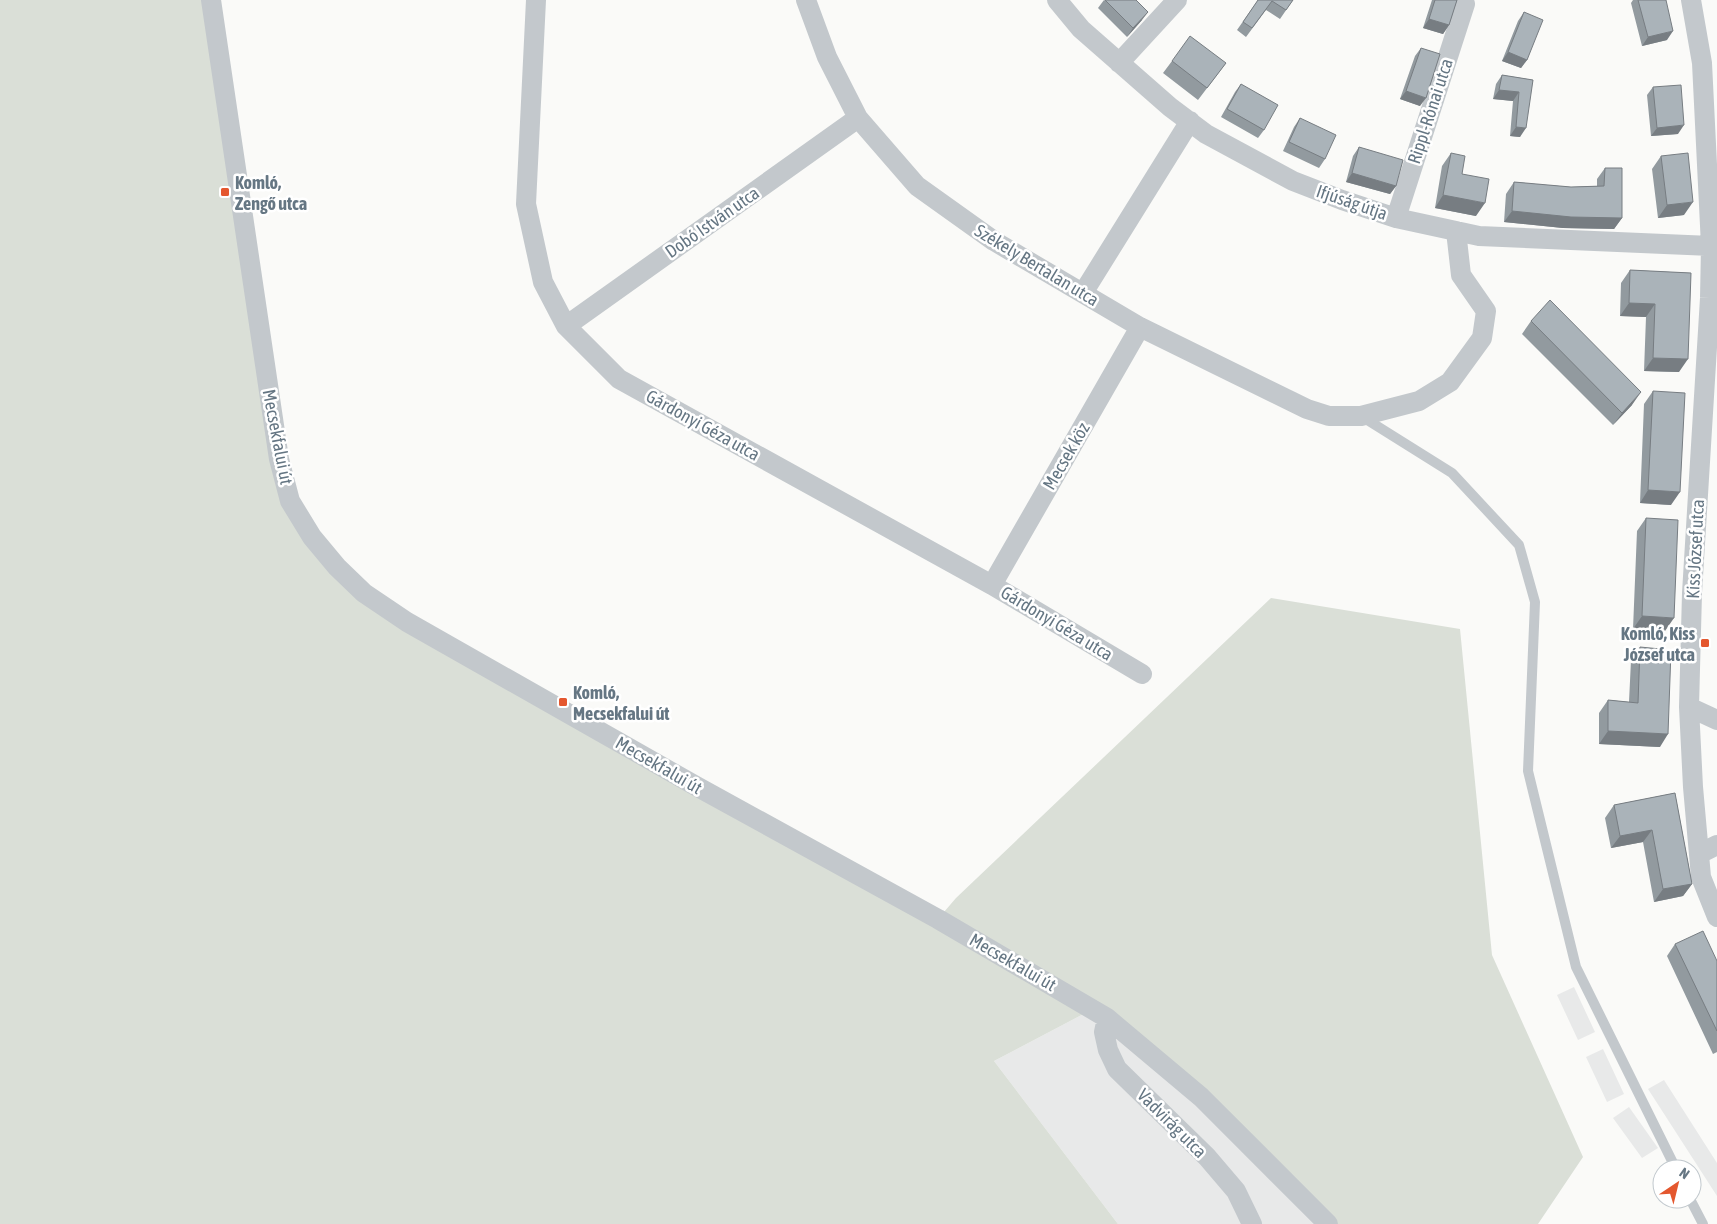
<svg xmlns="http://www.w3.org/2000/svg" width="1717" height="1224" viewBox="0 0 1717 1224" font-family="'Asap Condensed',sans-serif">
	<rect width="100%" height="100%" fill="#fafaf8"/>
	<path fill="#e8e9e9" d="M1574,987L1595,1032L1578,1040L1557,995Z
		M1093,1009L1328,1224H1118L994,1061Z
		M1603,1049L1624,1094L1607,1102L1586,1057Z
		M1664,1080L1717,1163V1196L1648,1089Z
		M1629,1107L1658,1148L1642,1158L1613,1118Z"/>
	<path fill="#dadfd7" d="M0,0H211L290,501L364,593L938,919L956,898L1271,598L1460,629L1492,955L1583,1157L1538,1224H1328L1093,1009L994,1061L1118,1224H0Z"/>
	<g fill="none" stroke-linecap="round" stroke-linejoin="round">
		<path stroke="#c3c8cc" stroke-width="10" d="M1361,416L1452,473L1519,545L1535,602L1528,771L1576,967L1676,1169
			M1690,1199L1703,1224"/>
		<path stroke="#c3c8cc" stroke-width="20" d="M211,0L279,459L290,501L312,537L337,567L364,593L407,622L696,786L938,919L1107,1018L1201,1097L1328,1224
			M536,0L526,204L543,282L566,326L619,379L992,585L1142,674
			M806,0L827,57L858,118L917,186L994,241L1140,327L1307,409L1329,416H1361L1419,401L1450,382L1482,338L1486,311L1461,275L1456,231
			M1057,0L1081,29L1170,107L1206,134L1293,181L1342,200L1396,218L1479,236L1711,246
			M1691,0L1702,63L1711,246L1710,298L1692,593L1689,707L1693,787L1701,877L1717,917
			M1119,63L1177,0
			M1396,218L1465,4
			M1083,293L1190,121
			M566,326L858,118
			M992,585L1140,327
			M1689,707L1717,720
			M1699,854L1717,845
			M1107,1018L1104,1032L1108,1050L1117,1069L1207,1157L1236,1191L1252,1224"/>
	</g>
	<path fill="#929a9f" d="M1104,0L1142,20L1127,37L1098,8Z
		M1258,0H1293L1280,19L1266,10L1246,37L1237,30Z
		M1432,0H1457L1449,25L1443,34L1423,28Z
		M1633,0H1666L1667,40L1642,46L1631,3Z
		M1524,12L1527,60L1521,68L1502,61L1518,21Z
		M1421,48L1420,106L1400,99L1415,56Z
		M1172,61L1226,63L1198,100L1163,73Z
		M1502,75L1533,80L1520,137L1510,136L1513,101L1493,99L1496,84Z
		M1241,84L1264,130L1258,138L1221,117L1235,92Z
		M1653,87L1678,134L1651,136L1647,95Z
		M1300,118L1325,159L1319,168L1283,151L1294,127Z
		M1359,147L1396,186L1390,194L1346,182L1353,156Z
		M1451,153L1462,174L1476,216L1435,208L1442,166Z
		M1661,156L1684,215L1658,218L1652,169Z
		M1605,168L1622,218L1614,229L1563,228L1504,222L1506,194L1514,182L1571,187L1597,186V179Z
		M1630,270L1691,273L1679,372L1644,371L1646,317L1620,316L1621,283Z
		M1531,321L1632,405L1613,425L1522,334Z
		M1653,391L1671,505L1640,503L1644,404Z
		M1646,518L1665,631L1633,629L1637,531Z
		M1640,647L1660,747L1599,744V713L1608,700L1629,702L1631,660Z
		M1675,793L1692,884L1683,896L1654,902L1643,842L1611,848L1605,818L1614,805Z
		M1675,944L1717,961V1052L1713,1054L1667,956Z"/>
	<path fill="#777d82" d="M1148,12L1142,20L1127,37L1133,28Z
		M1429,19L1449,25L1443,34L1423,28Z
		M1673,31L1667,40L1642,46L1648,37Z
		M1508,52L1527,60L1521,68L1502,61Z
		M1499,90L1519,92L1513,101L1493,99Z
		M1406,91L1426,98L1420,106L1400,99Z
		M1684,125L1678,134L1651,136L1657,128Z
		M1516,127L1526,128L1520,137L1510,136Z
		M1352,173L1396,186L1390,194L1346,182Z
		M1443,195L1485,203L1476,216L1435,208Z
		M1693,202L1684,215L1658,218L1667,205Z
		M1512,211L1622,218L1614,229L1563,228L1504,222Z
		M1629,303L1655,304L1646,317L1620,316Z
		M1653,358L1688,359L1679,372L1644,371Z
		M1641,392L1632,405L1613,425L1622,413Z
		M1648,490L1680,492L1671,505L1640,503Z
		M1642,616L1674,618L1665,631L1633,629Z
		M1608,731L1668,734L1660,747L1599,744Z
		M1652,830L1643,842L1611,848L1620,836Z
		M1692,884L1683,896L1654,902L1663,889Z"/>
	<path fill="#aab3b9" stroke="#777d82" d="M1105,0H1136L1148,12L1133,28Z
		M1258,0H1293L1286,10L1272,1L1252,28L1243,22Z
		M1435,0H1457L1449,25L1429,19Z
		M1638,0H1666L1673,31L1648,37Z
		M1524,12L1543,20L1527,60L1508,52Z
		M1190,36L1226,63L1207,88L1172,61Z
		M1421,48L1440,54L1426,98L1406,91Z
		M1502,75L1533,80L1526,128L1516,127L1519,92L1499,90Z
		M1241,84L1278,105L1264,130L1227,109Z
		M1681,85L1684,125L1657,128L1653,87Z
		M1300,118L1336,135L1325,159L1289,142Z
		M1359,147L1403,160L1396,186L1352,173Z
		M1451,153L1465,156L1462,174L1489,179L1485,203L1443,195Z
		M1688,153L1693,202L1667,205L1661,156Z
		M1605,168H1622V218L1571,217L1512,211L1514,182L1571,187L1604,186Z
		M1630,270L1691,273L1688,359L1653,358L1655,304L1629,303Z
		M1550,300L1641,392L1622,413L1531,321Z
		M1653,391L1685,393L1680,492L1648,490Z
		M1646,518L1678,520L1674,618L1642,616Z
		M1640,647L1671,650L1668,734L1608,731V700L1638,703Z
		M1675,793L1692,884L1663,889L1652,830L1620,836L1614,805Z
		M1703,931L1717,961V1031L1675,944Z"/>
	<g fill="#e4572e" stroke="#fff" stroke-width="2">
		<rect x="220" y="187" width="10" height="10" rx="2.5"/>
		<rect x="1700" y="638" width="10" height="10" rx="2.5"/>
		<rect x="558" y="697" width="10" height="10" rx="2.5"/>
	</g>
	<g text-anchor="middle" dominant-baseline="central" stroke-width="5" stroke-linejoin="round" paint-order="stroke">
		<g font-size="18" fill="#657683" stroke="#fff">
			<text transform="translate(1430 111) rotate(-72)">Rippl-Rónai utca</text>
			<text transform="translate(1352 202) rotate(19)">Ifjúság útja</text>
			<text transform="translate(712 222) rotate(-35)">Dobó István utca</text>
			<text transform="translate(1037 265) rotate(31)">Székely Bertalan utca</text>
			<text transform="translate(703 425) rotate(29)">Gárdonyi Géza utca</text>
			<text transform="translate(278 437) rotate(79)">Mecsekfalui út</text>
			<text transform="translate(1066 456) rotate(-60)">Mecsek köz</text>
			<text transform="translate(1695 549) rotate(-87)">Kiss József utca</text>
			<text transform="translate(1057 623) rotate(31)">Gárdonyi Géza utca</text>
			<text transform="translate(659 765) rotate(30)">Mecsekfalui út</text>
			<text transform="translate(1013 962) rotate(30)">Mecsekfalui út</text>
			<text transform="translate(1172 1123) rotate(45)">Vadvirág utca</text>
		</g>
		<g font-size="18" font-weight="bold" fill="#657683" stroke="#fff" text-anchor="start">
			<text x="235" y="182">Komló,<tspan x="235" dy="21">Zengő utca</tspan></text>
			<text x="1695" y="633" text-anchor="end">Komló, Kiss<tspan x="1695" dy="21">József utca</tspan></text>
			<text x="573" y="692">Komló,<tspan x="573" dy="21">Mecsekfalui út</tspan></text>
		</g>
	</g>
	<g transform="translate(1677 1184) rotate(35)"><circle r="24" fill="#ffffff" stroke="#c1c8cd"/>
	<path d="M0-4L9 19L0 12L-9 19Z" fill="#e4572e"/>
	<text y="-8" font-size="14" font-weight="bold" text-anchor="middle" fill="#657683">N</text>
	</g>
</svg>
